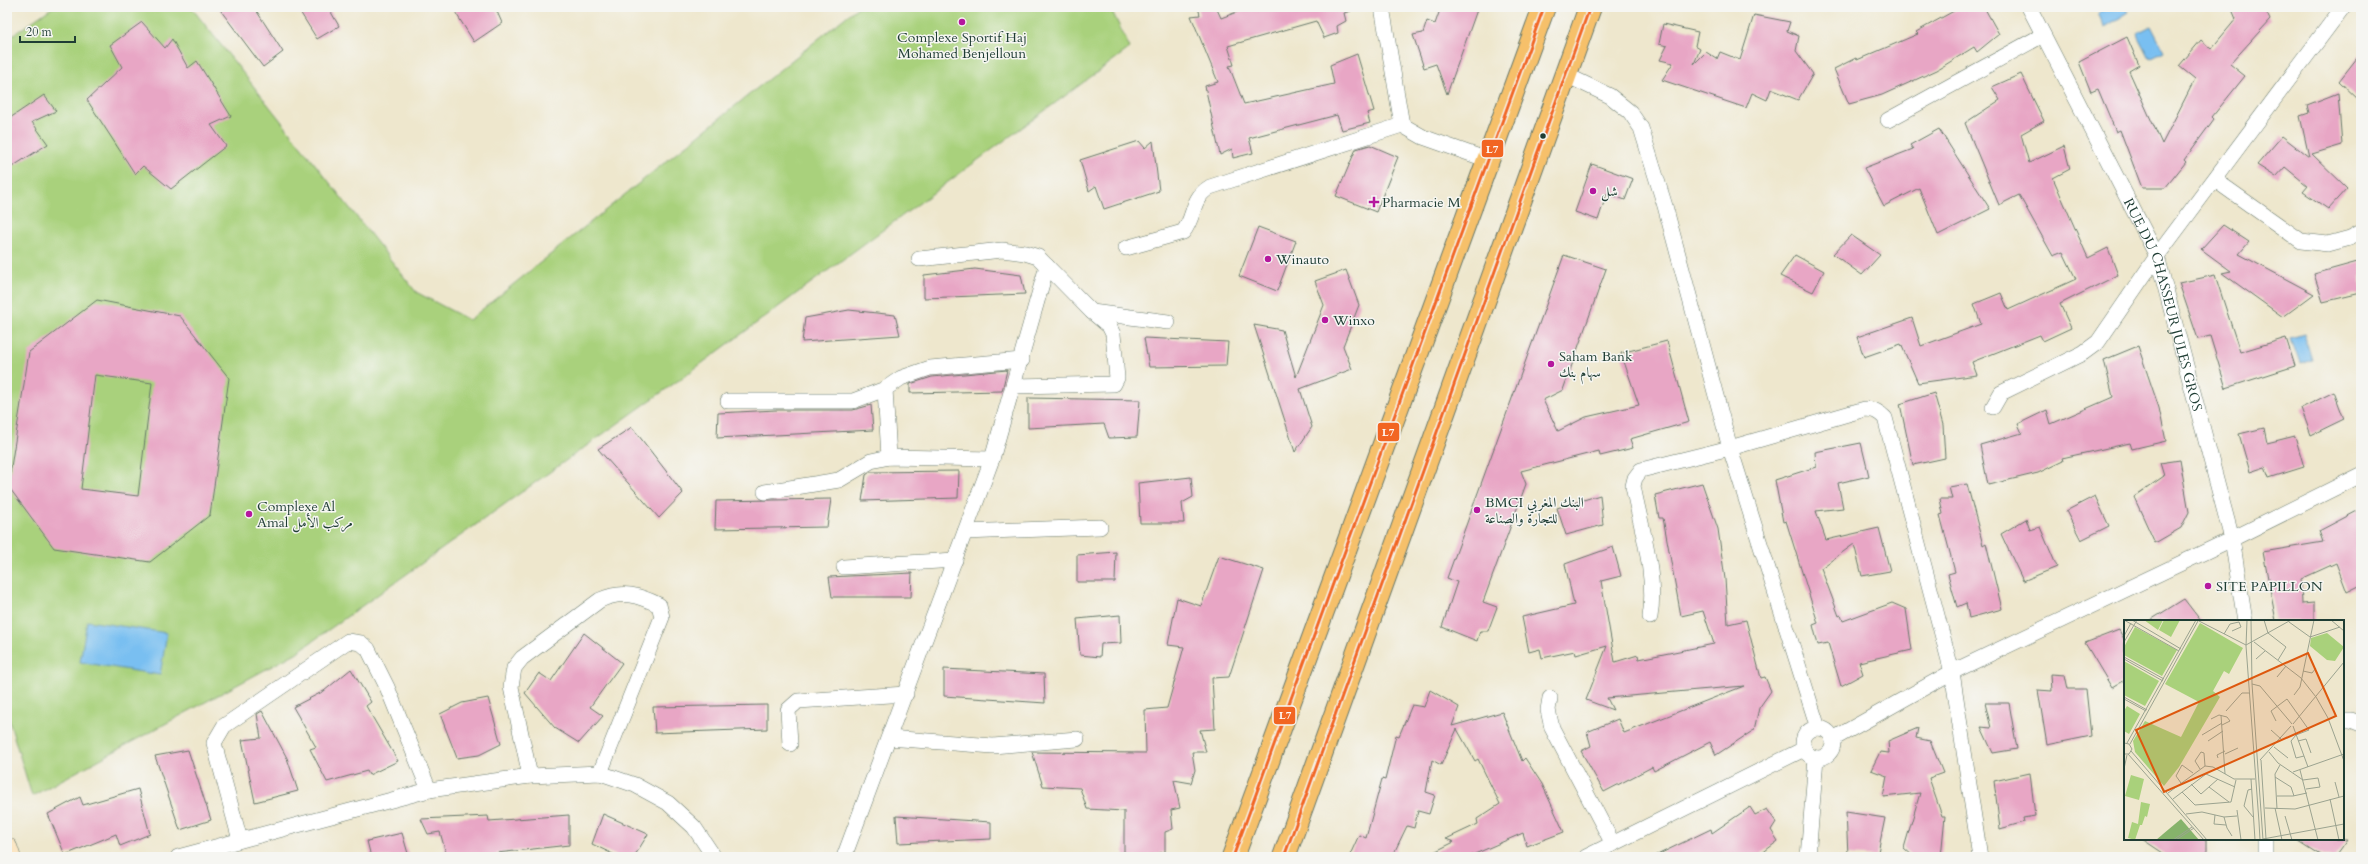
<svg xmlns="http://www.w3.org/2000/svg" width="2368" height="864" viewBox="0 0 2368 864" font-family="Cardo,Amiri,serif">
	<rect width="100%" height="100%" fill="#f6f6f2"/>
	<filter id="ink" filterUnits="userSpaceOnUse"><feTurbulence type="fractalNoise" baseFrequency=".025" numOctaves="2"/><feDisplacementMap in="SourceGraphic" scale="8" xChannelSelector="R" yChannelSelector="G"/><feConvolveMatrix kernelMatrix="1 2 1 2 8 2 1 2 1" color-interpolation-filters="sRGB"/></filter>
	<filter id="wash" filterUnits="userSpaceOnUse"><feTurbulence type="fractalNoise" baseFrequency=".012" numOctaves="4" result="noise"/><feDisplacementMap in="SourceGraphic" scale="16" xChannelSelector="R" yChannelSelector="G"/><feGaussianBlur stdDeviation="0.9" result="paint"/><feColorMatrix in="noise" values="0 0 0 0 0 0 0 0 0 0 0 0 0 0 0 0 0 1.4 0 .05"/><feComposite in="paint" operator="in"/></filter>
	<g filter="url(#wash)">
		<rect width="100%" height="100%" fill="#eee7cd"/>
		<path fill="#a9d17b" stroke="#648758" d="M53,7H191L416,292L469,320L858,7H1110L1130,48L686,375L296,653L32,796L7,714V39Z"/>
		<path fill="#79bff1" stroke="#4c7e92" d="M2108,7H2126L2129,12L2105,27L2097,13Z
			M2151,26L2164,51L2150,58L2137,33Z
			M2304,334L2312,360L2300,364L2291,338Z
			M87,621L167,633L160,675L80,662Z"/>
		<g id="blocks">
			<path fill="#e8a6c5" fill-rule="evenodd" d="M218,7H254L283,52L263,67Z
				M297,7H328L339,26L317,39Z
				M452,7H495L502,23L474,42Z
				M1198,7H1216L1221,18L1250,7H1351V11L1344,13L1346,21L1337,26L1338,33L1324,38L1316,21L1228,46L1234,65L1229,66L1244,104L1334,84L1330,65L1357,54L1374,111L1367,113L1370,123L1342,130L1337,115L1249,138L1253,153L1233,158L1232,149L1220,155L1205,86L1218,82L1191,16L1200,15Z
				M1441,7H1478L1447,94L1436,64L1424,68L1413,35L1423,33L1427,21L1435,24Z
				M1961,7H1984L1999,34L1977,52L1974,47L1937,70L1882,95L1849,104L1834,69L1856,58L1857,60L1918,34L1916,32Z
				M2231,7H2264L2270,20L2230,64L2245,76L2212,117L2214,119L2184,160L2186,162L2165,188H2142L2120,130L2116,132L2098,89L2091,92L2079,62L2127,37L2139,65L2129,71L2162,144L2195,79L2179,66L2201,40L2211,49L2236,19Z
				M1754,15L1790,22L1787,31L1799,36L1796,51L1813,74L1798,100L1771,89L1767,100L1752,93L1746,108L1662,80L1673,63L1660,60L1667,46L1659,44L1663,24L1698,32L1695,46L1700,49L1694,64L1706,52L1717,59L1720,52L1740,60Z
				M142,22L165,48L172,39L188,68L197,61L231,116L211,125L226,146L171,189L143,166L135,174L87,100L122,67L110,45Z
				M2361,53V102L2339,81Z
				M2021,74L2044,121L2021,134L2029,163L2064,146L2070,169L2053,178L2088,258L2108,248L2118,275L2060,304L2071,328L2043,341L2040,335L1972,362L1977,375L1918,383L1901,344L1864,357L1857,337L1912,318L1921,346L1981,324L1974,304L2001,293L2008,310L2076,279L2063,252L2053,256L2019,195L1999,205L1965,123L2000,100L1992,87Z
				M2338,93L2342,145L2312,154L2347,188L2328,209L2303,192L2308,186L2285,167L2276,177L2257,165L2282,136L2309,157L2300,116L2309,113L2307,105Z
				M44,95L56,111L32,122L48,144L7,170V120Z
				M1939,129L1990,209L1938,235L1919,188L1884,206L1864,168L1913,149L1910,145Z
				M1139,141L1145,148L1153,141L1159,191L1104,209L1096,186L1089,191L1080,160Z
				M1370,145L1398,157L1376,212L1336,196L1356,149Z
				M1592,164L1633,179L1625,200L1607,193L1598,220L1575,212Z
				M2223,225L2249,242L2239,254L2314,294L2283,317L2222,273L2231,271L2201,249Z
				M1258,227L1296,241L1277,291L1239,276Z
				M1851,235L1880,255L1862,275L1833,254Z
				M1564,255L1606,269L1563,390L1543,400L1558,431L1586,417L1639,405L1621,353L1667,341L1689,422L1630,439L1633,448L1600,456L1599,451L1521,471L1526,484L1483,602L1497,607L1488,631H1480L1477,641L1442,627L1457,582L1447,578Z
				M1795,255L1824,271L1813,292L1780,276Z
				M2361,261V293L2323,302L2314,274Z
				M975,269L1021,275L1025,294L924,298V275Z
				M1346,270L1359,305L1343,346L1352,369L1300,389L1312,427L1295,452L1254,325L1282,330L1296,377L1324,305L1315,281Z
				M2215,275L2240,352L2286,338L2295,366L2226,388L2210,336L2198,339L2179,283Z
				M97,300L180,316L229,378L210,515L150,562L54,548L8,486L29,352ZM95,375L152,383L138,496L81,489Z
				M849,310L895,315L900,335L802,342L805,318Z
				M1144,338L1228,342L1226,366L1149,367Z
				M2138,346L2159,408L2166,441L2132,449L2130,443L2062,458L2063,461L2038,473L1988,485L1980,445L2022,433L2018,424L2047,410L2051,424L2113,397L2104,360Z
				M1007,370L1002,391L910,393V384L932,377Z
				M2334,392L2344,419L2311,435L2301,408Z
				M1934,393L1943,425L1945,458L1913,465L1900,404Z
				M1028,398L1140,400L1137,437L1109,438L1104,424L1028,428Z
				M871,405L873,430L717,438L718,413L776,410H853Z
				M632,427L683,493L659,518L598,449Z
				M2264,428L2267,443L2295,436L2304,467L2269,478L2265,467L2250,472L2239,434Z
				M1861,443L1869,476L1838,483L1843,508L1816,511L1826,540L1879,528L1890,571L1862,576L1854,544L1821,568L1839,616L1841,615L1843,621L1892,603L1906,609L1912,650L1859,662L1863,674L1841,686L1828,643L1818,645L1813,625L1818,623L1786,521L1783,522L1775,480L1816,467L1815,452Z
				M2180,460L2189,512L2181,528L2155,543L2134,497L2164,476L2160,463Z
				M959,471L958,498L862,501L866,475L870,472Z
				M1191,477L1193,497L1182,503L1184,523H1140L1138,483Z
				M1702,483L1718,529L1725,579L1728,624L1746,620L1761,678L1765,677L1771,691L1759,708L1754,730L1716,755L1710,742L1654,771L1652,767L1604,792L1581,751L1591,746L1587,732L1618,719L1624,733L1744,686L1607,698L1613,710L1586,700L1607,646L1576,655L1575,651L1542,658L1540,649L1529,652L1522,617L1574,605L1565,564L1613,547L1621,576L1601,581L1615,662L1638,655L1639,659L1714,644L1703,611L1681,616L1663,518H1659L1655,495Z
				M1967,484L1983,545L1986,543L2002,609L1969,618L1966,603L1957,607L1948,574L1955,572L1940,515L1943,514L1940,499H1952L1949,487Z
				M1600,495L1603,525L1566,535L1557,508Z
				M2095,496L2109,526L2081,540L2066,511Z
				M831,499L827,527L715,529L716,501Z
				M2361,509V585L2347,592L2336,563L2301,579L2302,604L2314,603V621H2276L2263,552L2323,542L2319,531Z
				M2026,519L2030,530L2040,527L2057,567L2023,581L2001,534Z
				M1116,552L1115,582H1077V555Z
				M1219,556L1264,570L1229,677L1212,678L1215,729L1200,730L1206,752H1192L1195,770L1191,783L1174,780L1180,808L1171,810L1173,829L1165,832V852L1156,854L1155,857H1124V811L1087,809L1080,788L1043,786L1032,752L1146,753L1145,710L1167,708L1184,647L1168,645L1177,598L1201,606Z
				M912,573L911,597H832L829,577Z
				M2184,599L2201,621H2149Z
				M1120,615L1121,643L1101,644L1100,657L1080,655L1077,619Z
				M2119,630L2125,641V680L2112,688L2085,643Z
				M584,633L622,663L590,707L603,716L579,743L555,728L525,693L539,673L551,681Z
				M351,669L371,702L366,706L398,761L369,775L367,771L327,782L310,749L316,747L293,707L324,691Z
				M944,669L1044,674L1045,703L944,696Z
				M2051,674L2065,675L2068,689H2086L2091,736L2047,745L2038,690L2052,691Z
				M1430,690L1459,707L1452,726L1502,712L1522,761L1525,758L1542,784L1564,832L1527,846L1523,833L1468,857H1424L1454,842L1446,839L1478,824L1477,819L1500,804L1478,759L1475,761L1457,729L1441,765L1432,760L1426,792L1435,795L1429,814L1418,811L1414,828L1407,826L1392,857H1349L1359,835L1366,838L1382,779L1385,780L1396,735L1399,736L1412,705L1424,707Z
				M488,698L501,744L479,755L457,758L440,714L462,703Z
				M1985,703H2009L2017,749L1993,753L1981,727L1991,728Z
				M767,705V729L655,733L653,707Z
				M262,711L287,758L298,791L255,802L242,740L261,738L257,714Z
				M1918,728L1916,738L1930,741L1943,773L1929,778L1942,816H1945L1941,857H1914L1904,848L1920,793L1883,797L1887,776L1871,770L1880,752L1889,753L1888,741Z
				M188,750L211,820L180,830L155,756Z
				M2030,773L2035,816L2023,818L2024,822L2000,829L1994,781Z
				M138,789L150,834L120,846L116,834L65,855L48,814L80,797L83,805Z
				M1750,807L1755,815L1767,809L1776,822L1771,830L1778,841L1757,857H1653L1711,829L1712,833Z
				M1846,812L1885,818L1877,857L1848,855Z
				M603,814L648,834L634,857H619L592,844Z
				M569,815V845L497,853V855L481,857H447L440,832L428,834L421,819L488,816L489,821Z
				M896,816L991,822V839L898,843Z
				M402,833L409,857H371L367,841Z
				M2142,839H2207V857H2169Z
				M2296,839H2348L2335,857H2324Z"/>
		</g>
	</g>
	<g filter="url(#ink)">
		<use href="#blocks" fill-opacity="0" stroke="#67786a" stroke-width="1"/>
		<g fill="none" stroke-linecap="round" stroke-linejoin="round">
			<defs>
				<g id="street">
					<path d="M1382,7L1402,125"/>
					<path id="s1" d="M2029,7L2157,256L2232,539L2245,621"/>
					<path d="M1564,74L1610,96L1630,112L1641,128L1665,206L1730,448L1818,728"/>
					<path d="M1888,120L2043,35"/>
					<path d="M2215,180L2301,241L2328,244L2350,238L2361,232"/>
					<path d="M1126,248L1183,232C1196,216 1190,199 1210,187L1402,125L1423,137L1488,160"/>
					<path d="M919,259L1002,250L1025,253L1038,257L1091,311L1109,326L1113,334L1117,378L1114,384L1014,386"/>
					<path d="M1092,312L1168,322"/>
					<path d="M885,389L889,457"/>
					<path d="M728,401H853L885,389L901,378L930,368L1022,360"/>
					<path d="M1993,407L2001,393L2083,353L2098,342L2157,256L2343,7"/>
					<path d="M765,492L839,480L871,461L889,457L992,459"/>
					<path d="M965,532L1100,527"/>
					<path d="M844,567L955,560"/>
					<path d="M1650,617C1657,575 1641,528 1633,486L1635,478L1641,470L1730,448L1865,409C1874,409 1879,412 1885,418L1952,672L1980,857"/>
					<path d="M1550,698L1548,710L1552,728L1613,844"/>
					<path d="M2343,720H2351L2361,724"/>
					<circle cx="1818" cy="743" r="15"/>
					<path d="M889,738L993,746L1077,739"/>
					<path d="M1833,739L1952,672L2232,539L2361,475"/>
					<path d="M790,744L788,710L798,701L906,694"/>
					<path d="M530,776L511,687L514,668L522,658L600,600C623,590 638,595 659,605L662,617L600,773"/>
					<path d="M2265,839V857"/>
					<path d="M240,840L214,743L224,726L348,641L361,643L368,649L387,687L429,790"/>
					<path d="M178,857L429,790L530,776L600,773L635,785L668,803L694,827L714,857"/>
					<path d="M844,857L992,459L1047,266"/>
					<path d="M1586,857L1804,749"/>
					<path d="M1808,857L1816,758"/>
				</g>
				<path id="secondary" d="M7,848L10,857"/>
				<path id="primary" d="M1233,857L1544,7
					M1284,857L1590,7"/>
			</defs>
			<use href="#street" stroke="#67786a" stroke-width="16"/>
			<use href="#secondary" stroke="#67786a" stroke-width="22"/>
			<use href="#primary" stroke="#67786a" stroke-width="24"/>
			<use href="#street" stroke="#fff" stroke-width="15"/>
			<use href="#secondary" stroke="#fbe6c4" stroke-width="21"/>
			<use href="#primary" stroke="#f6c06b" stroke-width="22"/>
			<defs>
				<path id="bus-1" d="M1233,857L1544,7
					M1284,857L1590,7"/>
			</defs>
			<use href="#bus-1" stroke="#f6f6f2" stroke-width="6"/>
			<use href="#bus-1" stroke="#f26522" stroke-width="3"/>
		</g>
	</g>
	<g fill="#b5179e" stroke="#f6f6f2" stroke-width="1.5">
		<circle cx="962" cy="22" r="4"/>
		<circle cx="1593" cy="191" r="4"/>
		<path d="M1372 196h4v4h4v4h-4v4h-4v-4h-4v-4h4z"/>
		<circle cx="1268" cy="259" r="4"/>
		<circle cx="1325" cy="320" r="4"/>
		<circle cx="1551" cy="364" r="4"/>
		<circle cx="1477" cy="510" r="4"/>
		<circle cx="249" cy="514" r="4"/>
		<circle cx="2208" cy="586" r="4"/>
	</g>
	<circle fill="#1f3d34" stroke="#f6f6f2" stroke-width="1.5" cx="1543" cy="136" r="3.5"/>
	<g text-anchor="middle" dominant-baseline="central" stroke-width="3" stroke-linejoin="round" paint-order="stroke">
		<g font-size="14" fill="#1f3d34" stroke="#f6f6f2" text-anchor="start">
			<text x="962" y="37" text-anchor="middle">Complexe Sportif Haj<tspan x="962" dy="16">Mohamed Benjelloun</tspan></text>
			<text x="1601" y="191">شل</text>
			<text x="1382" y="202">Pharmacie M</text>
			<text x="1276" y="259">Winauto</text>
			<text x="1333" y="320">Winxo</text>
			<text x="1559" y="356">Saham Bank<tspan x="1559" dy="16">سهام بنك</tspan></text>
			<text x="1485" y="502">BMCI البنك المغربي<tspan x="1485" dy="16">للتجارة والصناعة</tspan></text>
			<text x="257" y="506">Complexe Al<tspan x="257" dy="16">Amal مركب الأمل</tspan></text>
			<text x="2216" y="586">SITE PAPILLON</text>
		</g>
		<g font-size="14" fill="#1f3d34" stroke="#f6f6f2">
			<text stroke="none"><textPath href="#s1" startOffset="328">RUE DU CHASSEUR JULES GROS</textPath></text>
		</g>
	</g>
	<g transform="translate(2124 620)">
		<rect width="220" height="220" fill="#eee7cd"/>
		<path d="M20,0H39L34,10ZM40,0H56L47,17L35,10ZM76,3L119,28L105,54L100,51L89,71L96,77L55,147L40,166L11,132L9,121L21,101L57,117L75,82L41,64ZM11,7L53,30L38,56L0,35V27ZM203,13L220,27L211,41L203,40L186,26L187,18ZM0,41L35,61L21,86L0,75ZM3,86L16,94L5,114L0,111V91ZM7,155L20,159L15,180L1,176ZM17,182L26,184L23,197L21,196L18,205H16L11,220L4,218L8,202L14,204Z" fill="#a9d17b"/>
		<path d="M57,199L75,220H32L45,209Z" fill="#86b36b"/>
		<path fill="none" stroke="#9ba390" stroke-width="1" d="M0,0L55,31M8,0L57,29M123,0L122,26L135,202M127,0L128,64L139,220M140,0L144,13L162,27L154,40M207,0L220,11M75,1L122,25L167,0M165,2L186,17L216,7M100,14L106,4L115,2L117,7L108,11M0,16L7,3M0,22L13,0M130,22L177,58L192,77L204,98L220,141M0,37L40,59M0,39L39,61M132,39L141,31M179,51L188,53L192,48M153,57L162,46M128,64L136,66L168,104M170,75L176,67L190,0M0,77L23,90M0,79L22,91M102,91L118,73H125M97,95L101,154M87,99L95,95L103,97L106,101L98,105M152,101L147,91L163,79L185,110L172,115L167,121L172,138L180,136M169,104L220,42M169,106L184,147M147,110L157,119M78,115L98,103M84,121L99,111M174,121L182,119L187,133M0,123L5,124L8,129L5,134H0M3,123L72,0M6,124L74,1M150,127L164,138M7,131L83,220M145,132L154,143L179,160L194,158L196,167L182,169M4,134L80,220M101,134L114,128M94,138L93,135L101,131M136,140L167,106M137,140L142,219M0,149L3,135M76,149L71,141L77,132L80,133L81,146M176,150L194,220M169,152L220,134M151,157L167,167L170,176M127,159L131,220M211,162L215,177M57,163L52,156L58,145L69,153M67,164L77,174L94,159M85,167L105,182M128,169L124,170L120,186L129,197M58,172L71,185L107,182L112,160M44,173L81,146L89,147L110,159H131M153,176H169L183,173M49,179L82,154L111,167M206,179L215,220M141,188L171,189L220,176M151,188L158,220M153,189L151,154L156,145M113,190L117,220M62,194L78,192L100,197L113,196M91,195L90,204L102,205M161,196L168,220M100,197L103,208L108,216M135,202L136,220M139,219L220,204M49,220L68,207M52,220L70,208"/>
		<path fill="#de580e" fill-opacity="0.15" stroke="#de580e" stroke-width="2" d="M184,33L212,96L40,172L12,110Z"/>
		<rect width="220" height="220" fill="none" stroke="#1f3d34" stroke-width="2"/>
	</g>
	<g stroke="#f6f6f2" stroke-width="1.5">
		<rect x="1481" y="139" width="23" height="19" rx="4" fill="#f26522"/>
		<rect x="1377" y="422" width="23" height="20" rx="4" fill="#f26522"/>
		<rect x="1273" y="706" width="23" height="19" rx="4" fill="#f26522"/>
	</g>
	<g font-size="11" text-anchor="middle" font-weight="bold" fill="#fff">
		<text x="1492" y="153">L7</text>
		<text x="1388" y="436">L7</text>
		<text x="1285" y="719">L7</text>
	</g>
	<rect width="2368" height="864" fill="none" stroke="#f6f6f2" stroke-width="24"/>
	<path d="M20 36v6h55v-6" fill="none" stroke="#1f3d34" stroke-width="2"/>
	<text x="26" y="36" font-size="12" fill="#1f3d34" stroke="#f6f6f2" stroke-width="3" paint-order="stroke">20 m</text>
</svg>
